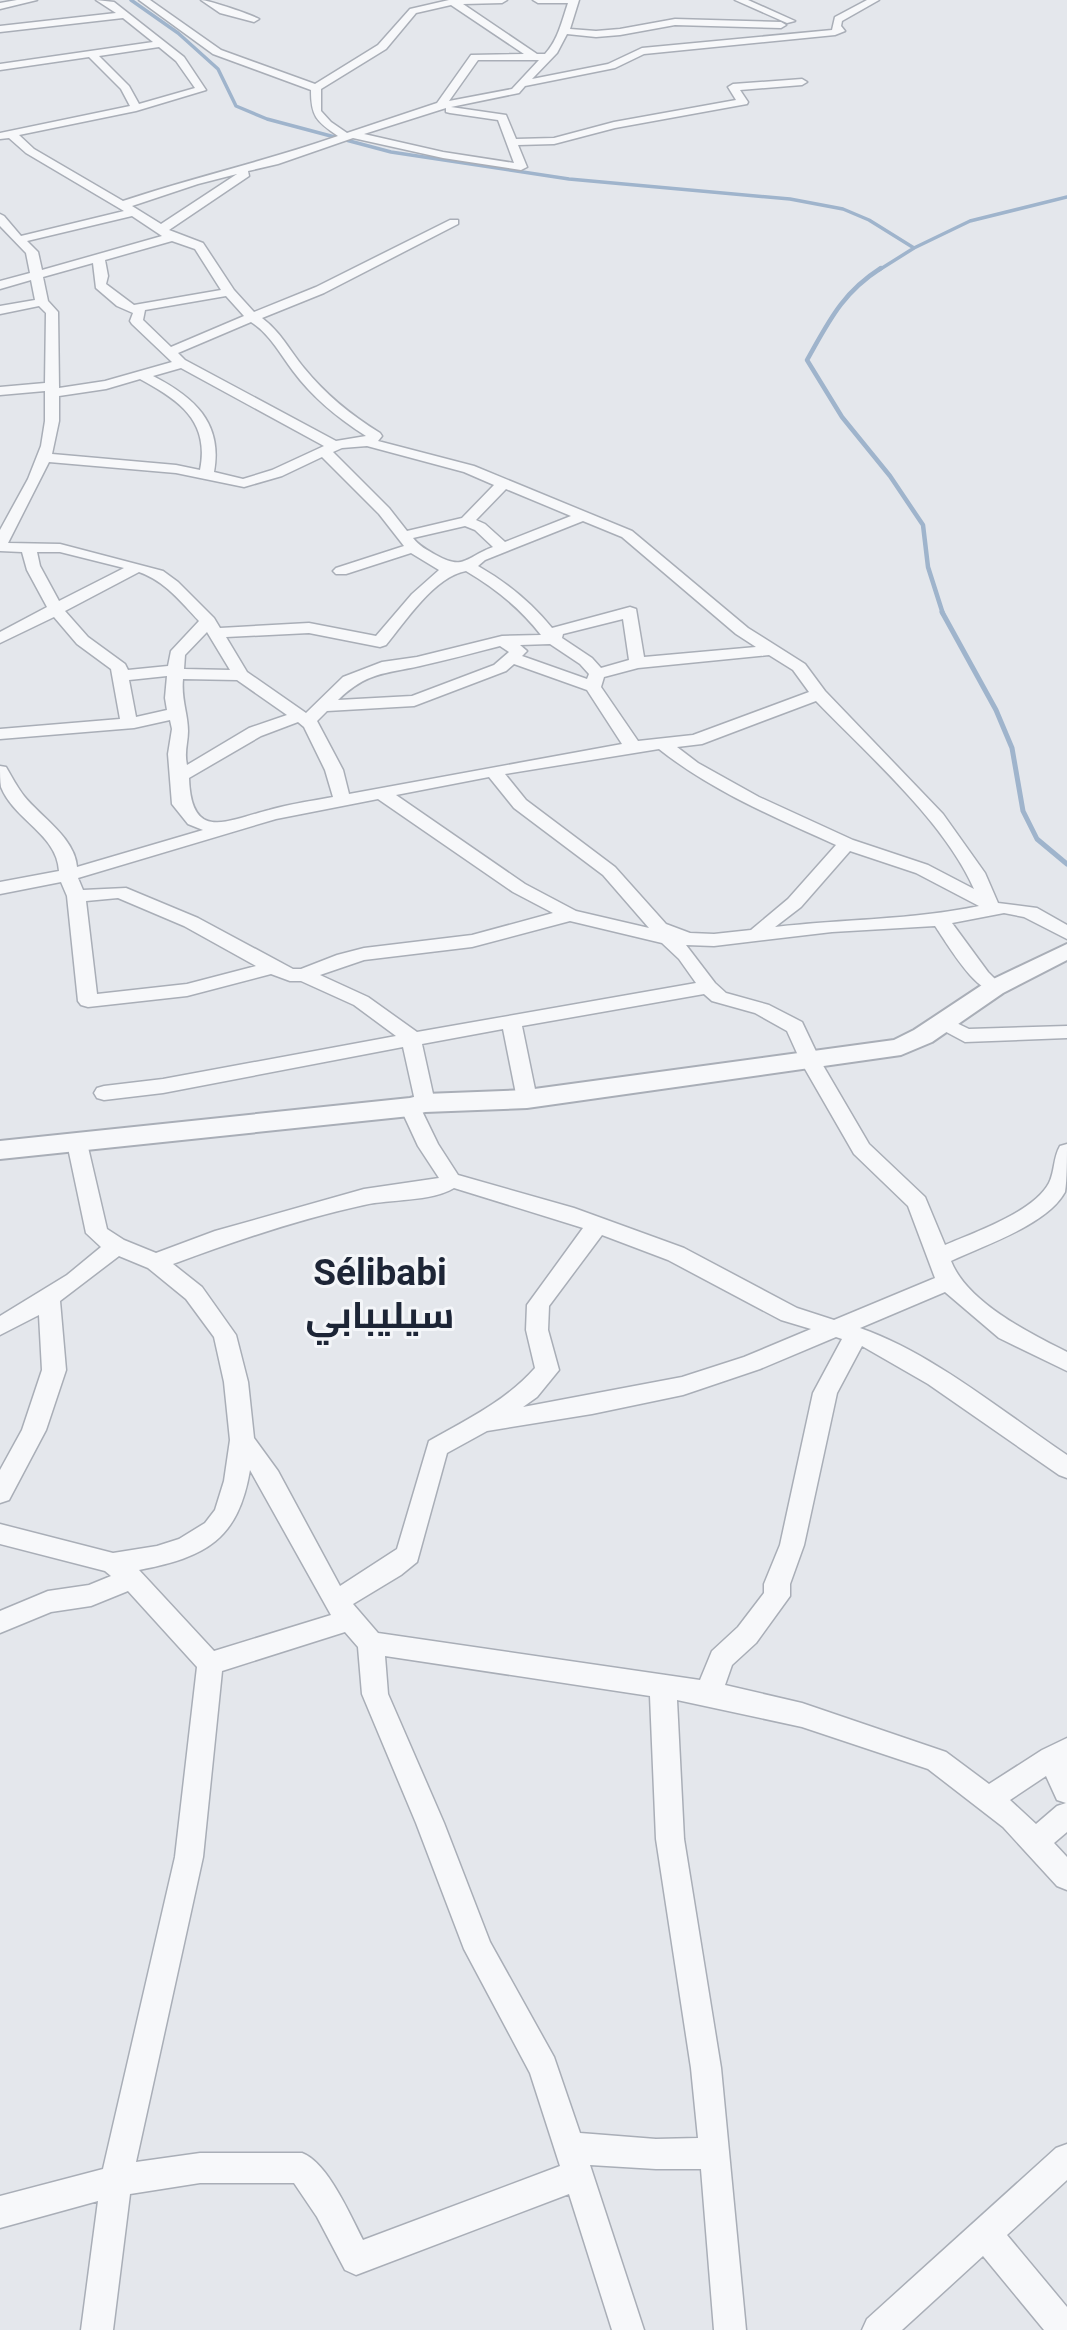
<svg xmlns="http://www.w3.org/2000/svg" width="1067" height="2330" viewBox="0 0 1067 2330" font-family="Roboto,Cairo,sans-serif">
	<rect width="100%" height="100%" fill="#e4e7ec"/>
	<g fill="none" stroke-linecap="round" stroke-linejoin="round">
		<path stroke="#9fb4cc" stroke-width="3.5" d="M131,0L178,33L218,69L236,106L267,119L391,152L569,179L790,199L843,209L869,220L914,248
			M879,270L914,248L970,221L1067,197"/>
		<path stroke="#9fb4cc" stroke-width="4.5" d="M881,268C842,293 829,321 807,360L842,417L890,476L923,525L928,567L943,614"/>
		<path stroke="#9fb4cc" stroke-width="5" d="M942,612L996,710L1012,748L1023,811L1037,839L1067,864"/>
		<defs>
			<path id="minor" d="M17,0H37L0,9V3Z
				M96,0L114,2L184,57L206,90L136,111L19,135L34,149L123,201C194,177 267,161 338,136C316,121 311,116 311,90L213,54L139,0H150L221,50L315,84L378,45L410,9L449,0H507L502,3L463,4L537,54H545C558,40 562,21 568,3H538L533,0H579L570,29L596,31L620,29L675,19L781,22L786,25L781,28L675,25L620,35L596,37L567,34L557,53L532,79L608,64L642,48L832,30L835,17L867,0H879L842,21L841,26L845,31L835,35L644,54L615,68L525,86L519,93L451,107L506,115L516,139L554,138L614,122L736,100L728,87L733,84L802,79L807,82L802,85L740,90L748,102L747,104L615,128L554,144L518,145L527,167L521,170L443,158L353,138L278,164L248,171L249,176L169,230L203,243L234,290L254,312L316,287L450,220H458V224L324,293L262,318C280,331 290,351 304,368C326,395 351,415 380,433L382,436L378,441L474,466L632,531L748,628L805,664L825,691L943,814L985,873L998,903L1037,908L1067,925V939L1024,917L1004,913L952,923L988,972L1004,988L1001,992C978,998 947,943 935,926L832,932L714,946L686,945L715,983L726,993L769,1005L802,1022L821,1062L869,1144L925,1197L945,1245C973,1233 1034,1212 1049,1183C1055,1171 1053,1158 1060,1146L1067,1144C1067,1157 1067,1181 1065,1192C1047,1225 984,1245 951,1261C967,1302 1029,1333 1067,1352V1371L999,1338L945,1292L860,1328C932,1353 1003,1412 1067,1455V1478L1059,1475L928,1384L862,1346L837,1393L804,1545L790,1584V1596L756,1643L732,1665L725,1685L802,1703L946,1752L989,1784L1042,1750L1067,1738V1832L1054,1843L1067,1857V1890L1057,1886L1003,1827L928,1769L802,1727L677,1700L684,1839L721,2068L746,2330H714L701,2169H656L590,2165L644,2330H612L569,2194L356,2275L345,2270L317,2217L294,2183H200L130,2194L113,2330H81L98,2201L0,2228V2196L103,2169L175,1857L197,1667L128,1591L91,1606L51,1612L0,1633V1611L48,1591L89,1585L111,1576L105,1571L0,1544V1524L113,1553L157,1546L179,1539L205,1523L215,1510L224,1481L230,1440L224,1382L214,1337L186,1299L148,1268L119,1256L60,1301L66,1370L46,1430L9,1500L0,1503V1470L22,1430L42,1370L39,1315L0,1335V1316L67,1275L101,1247L86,1233L67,1143L70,1138H84L87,1143L107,1229L124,1240L156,1253L215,1231L364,1189L439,1178L418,1146L400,1107L403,1102L415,1101L403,1047L163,1093L104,1100L97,1098L94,1093L97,1088L104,1086L163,1079L396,1036L354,1005L301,981H290L271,974L187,996L88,1007L81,1005L78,1001L67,896L61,882L0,894V882L59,871C57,834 14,820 1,787C0,781 0,773 0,766L6,767C12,777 17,787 24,796C41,817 75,838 77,867L203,830L188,824L172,804L168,754L172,729L170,720L134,728L0,739V729L120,719L111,669L77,644L54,617L0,643V632L47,607L27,570L22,552L0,551V530L28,479L41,446L45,421V391L0,395V387L45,383L46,313L39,306L0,314V306L35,300L31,280L0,289V281L30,273L26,253L0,226V214L4,216L21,236L124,211L26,153L9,138L0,139V133L130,106L121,89L89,57L0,70V64L153,42L123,18L0,32V26L116,13ZM451,5L524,54L471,55L437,103L347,133L331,122L321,111V89L386,49L416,13ZM159,47L176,61L195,88L139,104L129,86L99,56ZM478,60H539L512,89L449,101ZM446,108V112L450,113L498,120L514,163L443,152L364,134ZM237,174L161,224L132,206L198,184ZM132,216L162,236L42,270L38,252L27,241ZM172,241L195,249L221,290L134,305L106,284L108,276L105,260ZM93,263L96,288L117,306L133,313L130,321L132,324L172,362L105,381L59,388L58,312L48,301L43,277ZM226,296L244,316L171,347L143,320L145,310ZM251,322C270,334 280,354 293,371C313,398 338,418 366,436L336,441L185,360L178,353ZM181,368L324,446L272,470L243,479L214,472C223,423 194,397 153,376ZM140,379C179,400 210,421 200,470L176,465L52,454L59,421V396L106,389ZM367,446L464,472L494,485L462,518L407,531L389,508L333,452L342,448ZM322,457L379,514L404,546L336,568L333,571L336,574H346L411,553L439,570L412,594L376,636L309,623L220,628L214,618L178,582L163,571L60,544L8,543L49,462L176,473L244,487L282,476ZM506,489L571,516L505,542L485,524L476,520ZM583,521L622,537L736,634L756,647L644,657L636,609L630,607L552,628C531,602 506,582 478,566L485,560ZM465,526L475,530L493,547C466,557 464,571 436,555C427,550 419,546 413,538ZM37,552H60L124,568L59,601L40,566ZM466,571C495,588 520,608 541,635L502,636L417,657L382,662L343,677L306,713L247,672L226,637L309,633L380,647L386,645C405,622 435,576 466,571ZM139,572C165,581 181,602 199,621L171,651L168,666L128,670L125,664L88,637L65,611ZM623,619L629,660L601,668L592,658L562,638L563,634ZM207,632L230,670L184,669L185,655ZM550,644L580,664L589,674L587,679L522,656L527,651L520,645ZM500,646L509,652L494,665L412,696L338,700C367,672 384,674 420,666C447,660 473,653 500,646ZM769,655L793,670L809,692L693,735L638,741L601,687L604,677L638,668ZM514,664L587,690L622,744L349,794L343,770L317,721L327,711L414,706L506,671ZM167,676L165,698L167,710L136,717L129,680ZM183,679L237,680L287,715L249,728L187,765C184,752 188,743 188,731C188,713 181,700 183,679ZM816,701C868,755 944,821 974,889L928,865L853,840L759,797L698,763L677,747L702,744ZM298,722L304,727L325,770L333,797C311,801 290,804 269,810C226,821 191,842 189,778L261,736ZM659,749C712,791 774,817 836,845L788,899L751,930L714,934L690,933L666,924L615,867L526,800L505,774ZM489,777L514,808L603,875L649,928L576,911L525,884L396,795ZM378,799L513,892L553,913L472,935L364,948L337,955L301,969H293L198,918L126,888L83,890L78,878L276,819ZM850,851L916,873L979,906C912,920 843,919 775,927L801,907ZM118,898L184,926L256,966L187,984L97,994L86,901ZM570,921L662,943L679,959L696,983L417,1032L368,997L320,975L364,960L472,947ZM704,994L712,1001L755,1013L787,1031L801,1062L854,1154L908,1206L935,1278L834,1320L797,1308L684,1248L574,1208L458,1175L438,1144L421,1109L432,1108L435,1103L422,1044L503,1029L517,1099L520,1104H534L537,1099L522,1026ZM454,1188L583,1228L527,1305L526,1330L535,1368C506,1401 466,1420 429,1441L397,1549L340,1586L278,1471L254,1438L248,1382L236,1335L202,1287L173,1264C235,1241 299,1219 364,1205C390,1199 431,1202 454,1188ZM602,1235L668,1260L781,1320L811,1329L744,1357L682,1377L523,1407L537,1397L559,1370L548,1330L549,1306ZM836,1337L842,1339L813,1393L780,1545L764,1584V1593L738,1627L712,1651L700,1680L378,1633L353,1604L401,1575L417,1562L447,1453L487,1431L592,1414L683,1395L760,1369ZM250,1470L331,1615L214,1651L139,1570C206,1557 238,1540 250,1470ZM345,1632L358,1647L362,1694L416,1823L464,1949L530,2073L560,2166L363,2240C350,2215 328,2163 302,2153H200L136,2162L203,1857L222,1671ZM385,1656L650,1696L656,1839L691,2068L698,2138L656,2139L580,2133L554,2057L490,1942L444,1823L388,1694ZM1046,1776L1057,1800L1066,1803L1057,1806L1036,1824L1010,1800Z
				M201,0C209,0 252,15 259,19L254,22L220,13Z
				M735,0H748L795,21L787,23Z
				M944,1017L969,1029L1067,1026V1038L965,1042L937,1027L934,1023L937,1019Z
				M1067,2144V2180L1007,2235L1067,2307V2330H1044L983,2256L902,2330H862L867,2319L1056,2148Z"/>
			<path id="tertiary" d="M1067,944V960L1003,993L932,1042L901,1055L527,1108L425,1112L410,1116L0,1159V1141L410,1098L425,1094L527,1090L894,1040L914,1030L985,983Z"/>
		</defs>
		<use href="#minor" stroke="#a9aeb7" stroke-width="3"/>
		<use href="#tertiary" stroke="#a9aeb7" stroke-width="4"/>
		<use href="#minor" fill="#f7f8fa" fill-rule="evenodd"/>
		<use href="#tertiary" fill="#f7f8fa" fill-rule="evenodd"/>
	</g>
	<g text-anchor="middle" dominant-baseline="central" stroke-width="6" stroke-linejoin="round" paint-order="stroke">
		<g font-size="37" font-weight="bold" fill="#1d2536" stroke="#f4f6f9">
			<text x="380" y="1272">Sélibabi<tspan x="380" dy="43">سيليبابي</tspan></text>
		</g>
	</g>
</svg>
